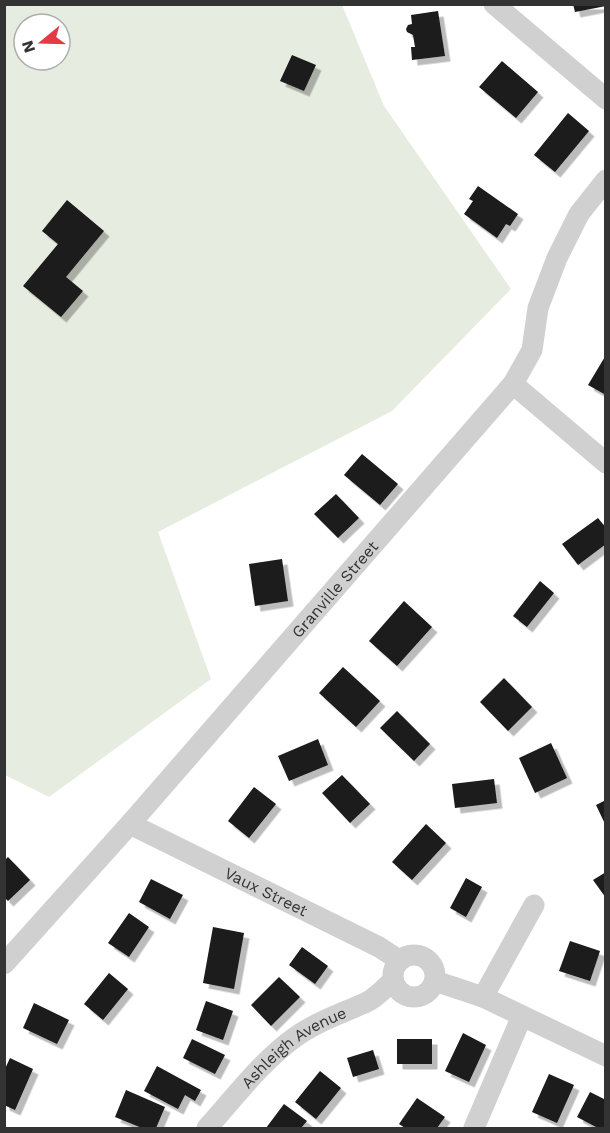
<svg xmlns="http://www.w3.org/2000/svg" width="610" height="1133" viewBox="0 0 610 1133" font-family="'Work Sans',sans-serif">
	<defs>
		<filter id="shadow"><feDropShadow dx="5.5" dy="5.5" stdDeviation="0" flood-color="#0004"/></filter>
	</defs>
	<rect width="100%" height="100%" fill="#fff"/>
	<path fill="#e6ecdf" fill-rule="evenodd" d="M4,5H342L384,106L511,289L392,411L158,532L211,679L49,797L5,775ZM24,24H60V60H24Z"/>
	<path fill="#1a1a1a" filter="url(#shadow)" d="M573,4H606V6L575,12Z
		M438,11L445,56L412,60L411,47H415L413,35L407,32L406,29L408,25L412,24L411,15Z
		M292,55L316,65L304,91L280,81Z
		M502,61L538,92L516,118L479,87Z
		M568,113L589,131L555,172L534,155Z
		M478,186L518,214L510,226L506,224L497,238L464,214L473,201L469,199Z
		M67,200L104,231L66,277L83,291L61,317L23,286L58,244L42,231Z
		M606,355V395L588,385Z
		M362,454L398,484L380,505L344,475Z
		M336,494L359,518L338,538L314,514Z
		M598,518L606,528V544L578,565L562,544Z
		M282,559L288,601L255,606L249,564Z
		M540,581L554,593L527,627L513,616Z
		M404,601L432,627L397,666L369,641Z
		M343,667L380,701L356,727L319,693Z
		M504,678L532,707L508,731L480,702Z
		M397,711L430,744L414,761L380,728Z
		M318,739L328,765L289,781L278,756Z
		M551,743L567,778L535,793L519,758Z
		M342,775L370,804L350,823L322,793Z
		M494,779L497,803L455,808L452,784Z
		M254,787L276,804L249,838L228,821Z
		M606,800V826L596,805Z
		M426,824L446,843L412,880L392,862Z
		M8,857L30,880L8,901L4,897V861Z
		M606,872V898L593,880Z
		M466,878L482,887L466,917L450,908Z
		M151,879L183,895L170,919L139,902Z
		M129,913L149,927L129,957L108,943Z
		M213,927L244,933L234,989L203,983Z
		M570,941L600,951L590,981L559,971Z
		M302,947L328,966L315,984L289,965Z
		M109,973L128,989L103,1020L84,1004Z
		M279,977L300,997L271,1026L251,1005Z
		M206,1001L233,1011L223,1040L196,1030Z
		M34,1003L69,1020L57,1044L23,1028Z
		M463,1033L486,1045L469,1082L445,1071Z
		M192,1039L225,1055L215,1074L183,1058Z
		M397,1039H432V1064H397Z
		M373,1050L379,1069L353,1077L347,1058Z
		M10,1058L33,1069L15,1110L4,1105V1071Z
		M157,1066L201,1090L195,1101L185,1095L178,1109L144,1091Z
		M320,1071L341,1088L316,1119L295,1102Z
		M549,1074L574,1085L557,1123L532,1112Z
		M126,1090L165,1107L156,1128H142L115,1117Z
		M590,1092L606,1100V1128H598L577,1117Z
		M417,1098L445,1117L437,1128H405L399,1124Z
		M284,1104L307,1121L301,1128H266Z"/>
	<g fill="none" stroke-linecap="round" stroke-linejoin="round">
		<g stroke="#d0d0d0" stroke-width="21">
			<path d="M494,4L606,99"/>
			<path d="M513,384L606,463"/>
			<path id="s1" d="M130,824L379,947L399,960"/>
			<circle cx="414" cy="976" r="21"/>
			<path id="s2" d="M4,964L130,824L513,384L532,350L538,308L557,258L579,214L606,180"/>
			<path d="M435,981L483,997L606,1056"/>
			<path d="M483,997L534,905"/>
			<path id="s3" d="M207,1128C235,1097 260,1063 294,1038C316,1022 340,1014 365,1003C376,998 385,988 393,980"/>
			<path d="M474,1128L522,1016"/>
		</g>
	</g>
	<g text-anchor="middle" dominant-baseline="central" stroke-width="6" stroke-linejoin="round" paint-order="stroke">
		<g font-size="16" fill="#333" stroke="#fff">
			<text stroke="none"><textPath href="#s2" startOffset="500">Granville Street</textPath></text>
			<text stroke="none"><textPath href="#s1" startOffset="152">Vaux Street</textPath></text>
			<text stroke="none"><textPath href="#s3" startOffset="120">Ashleigh Avenue</textPath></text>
		</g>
	</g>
	<rect width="610" height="1133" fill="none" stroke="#333333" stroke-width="12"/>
	<g transform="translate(42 42) rotate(251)"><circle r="28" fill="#ffffff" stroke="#adadad" stroke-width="1.5"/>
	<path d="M0-4.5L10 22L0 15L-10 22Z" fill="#e63946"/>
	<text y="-9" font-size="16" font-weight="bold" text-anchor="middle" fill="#333333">N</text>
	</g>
</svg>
